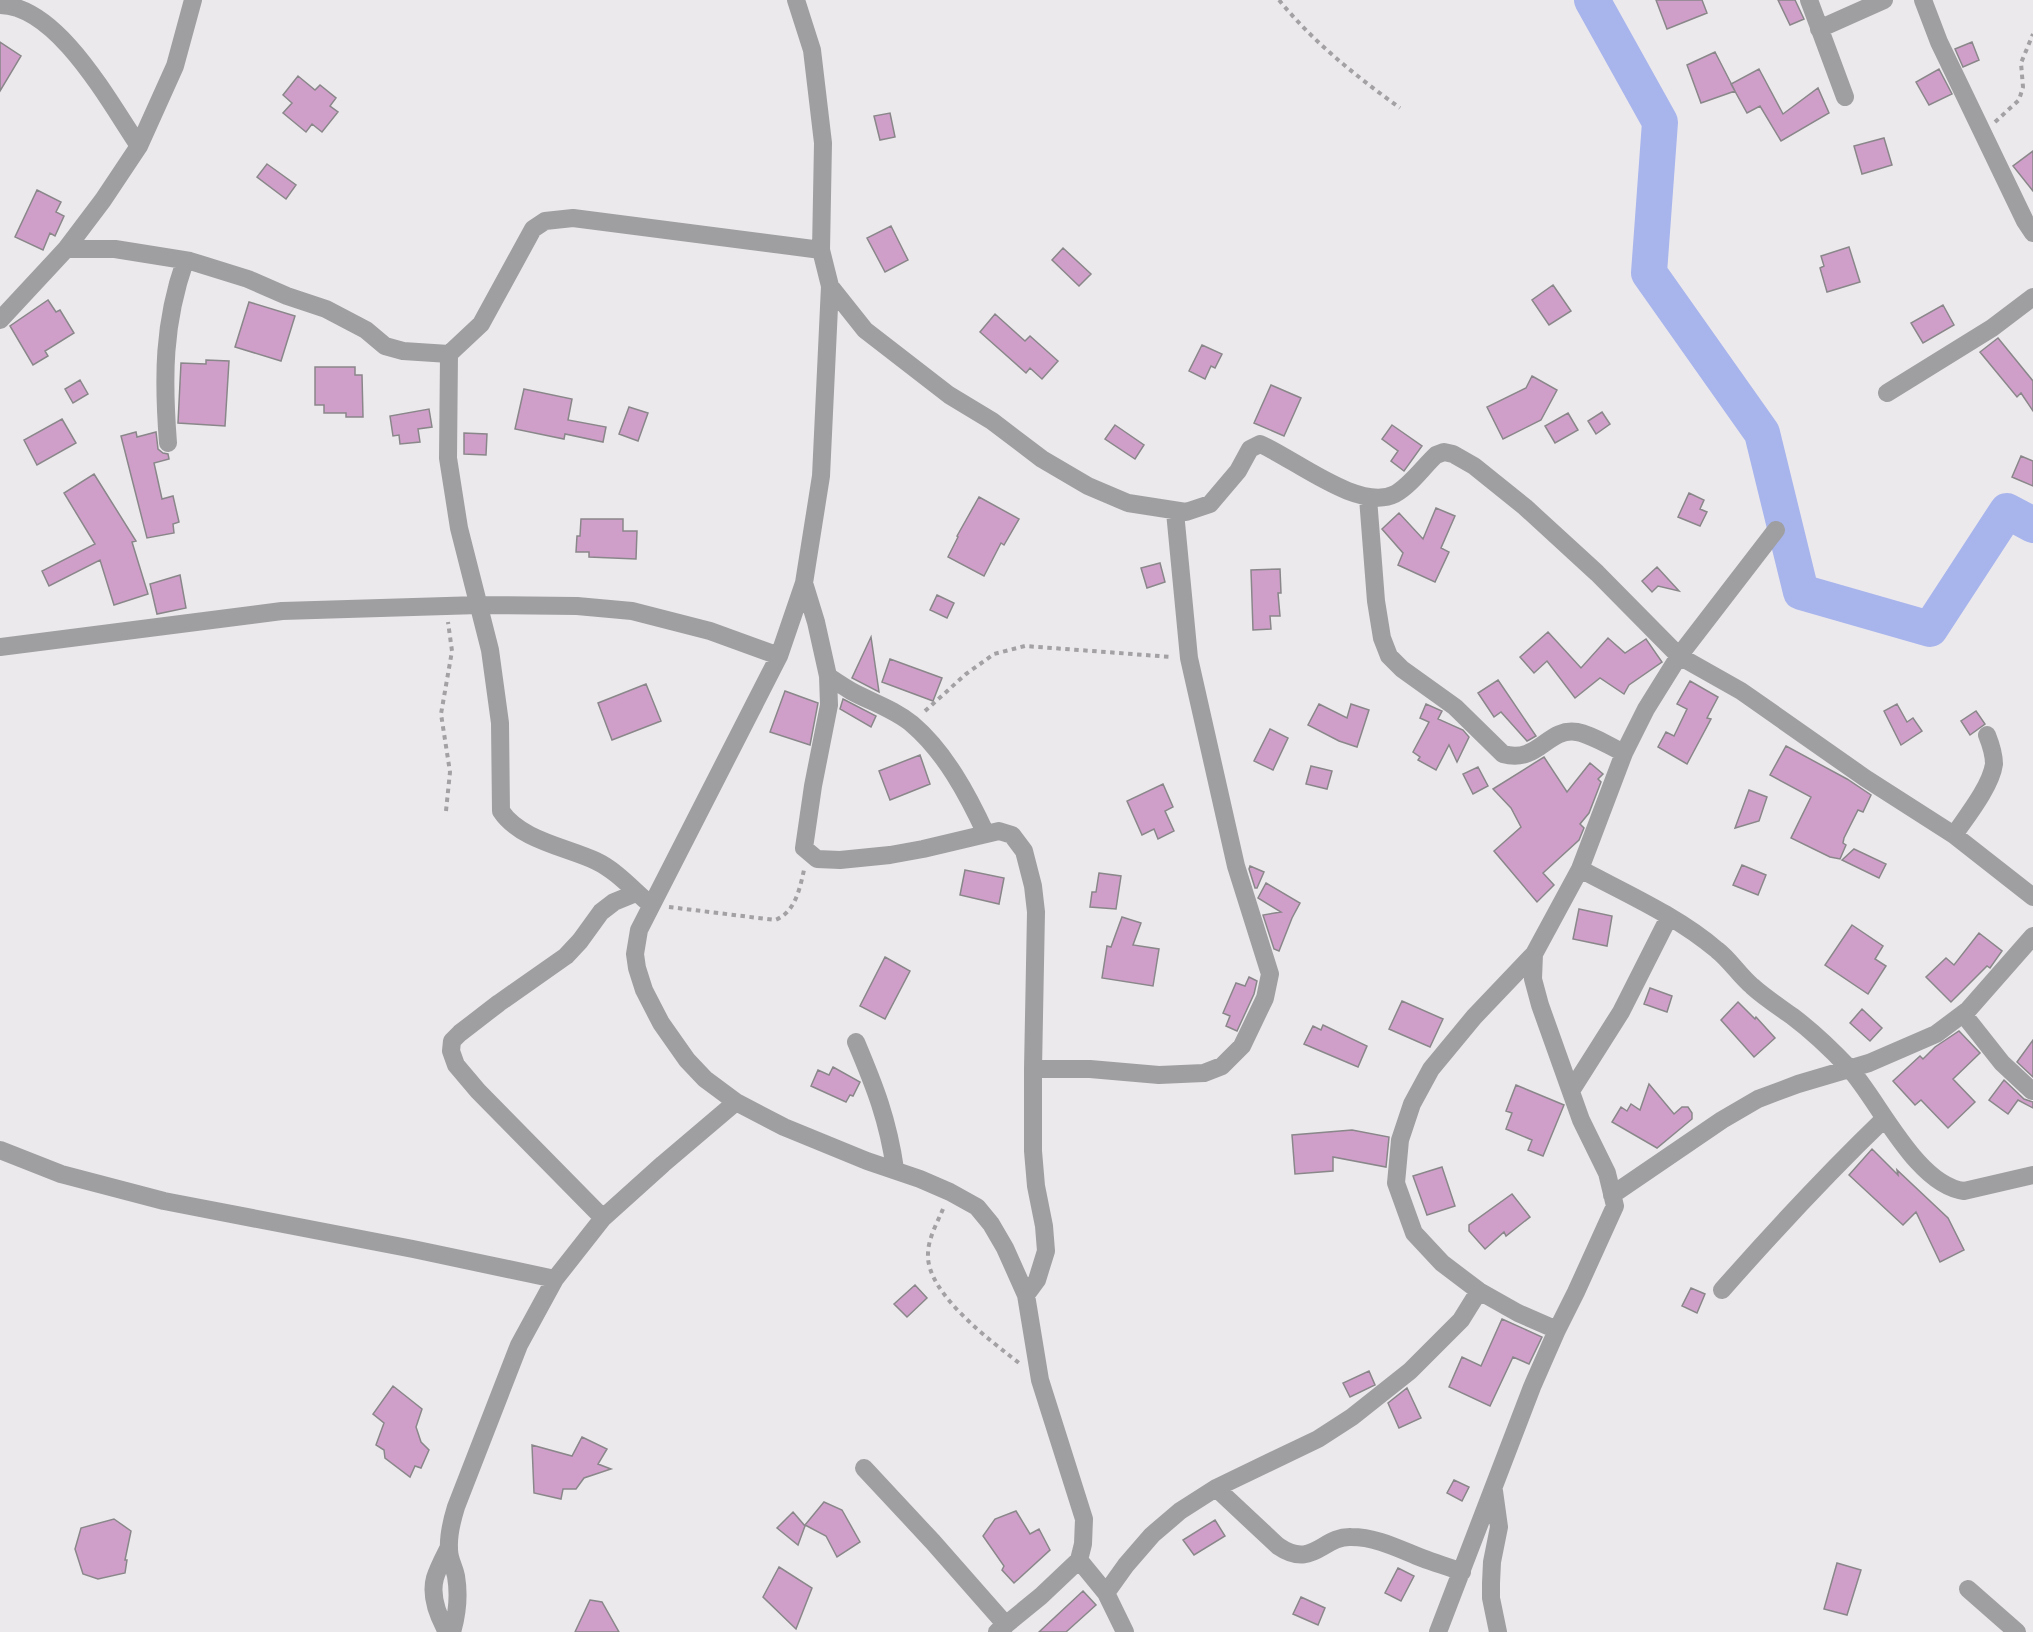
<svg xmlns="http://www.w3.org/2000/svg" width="2033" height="1632" viewBox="0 0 2033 1632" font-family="'DejaVu Sans',sans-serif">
	<rect width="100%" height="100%" fill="#ece9ed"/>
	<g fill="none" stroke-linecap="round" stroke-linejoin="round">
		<path stroke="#a8b5ec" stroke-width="36" d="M1592,0L1660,122L1649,273L1762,433L1801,592L1930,629L2007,511L2033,525"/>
	</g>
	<path fill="#cf9fc9" stroke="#8a878a" stroke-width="1.5" d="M1656,0H1702L1707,13L1667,29Z
		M1778,0H1795L1804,19L1790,25Z
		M0,42L21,56L0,91Z
		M1972,42L1979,60L1963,67L1955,49Z
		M1715,52L1735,91L1701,103L1687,65Z
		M1759,69L1783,114L1818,88L1829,113L1781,141L1760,106L1747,113L1731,84Z
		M1939,69L1952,94L1929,105L1916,82Z
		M298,76L315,90L320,85L336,98L330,106L338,112L322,132L312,124L306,132L283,113L292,103L283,95Z
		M890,113L895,137L880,140L874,116Z
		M1884,138L1892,165L1862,174L1854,146Z
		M2033,151V191L2013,166Z
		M267,164L296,185L286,199L257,177Z
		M37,190L61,202L56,212L64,216L55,236L50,233L43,250L15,237Z
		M891,226L908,260L885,272L867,238Z
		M1849,247L1860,282L1827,292L1820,268L1824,266L1821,256Z
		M1063,248L1091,274L1079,286L1052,260Z
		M1553,285L1571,311L1549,325L1532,300Z
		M48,300L56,312L60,310L74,333L45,351L48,356L33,365L10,326Z
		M249,302L295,316L281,361L235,347Z
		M1943,305L1954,325L1923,343L1911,323Z
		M995,314L1025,341L1030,336L1058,361L1042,379L1030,368L1026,373L980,332Z
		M1998,338L2033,381V411L2021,393L2017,397L1980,352Z
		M1202,345L1222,354L1215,368L1211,366L1205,379L1189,371Z
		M206,360L229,361L225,426L178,423L181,363L206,364Z
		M315,367H355V375H362L363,417H346V413H324V405H315Z
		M1532,376L1557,390L1541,420L1503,439L1487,407L1526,388Z
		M80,380L88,394L73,403L65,389Z
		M1271,385L1301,398L1284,436L1254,423Z
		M524,389L572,399L568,420L606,427L603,442L565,434L564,439L515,429Z
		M629,407L648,413L638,441L619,434Z
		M429,409L432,427L418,429L420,442L400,444L399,435L393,436L390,416Z
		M1602,412L1610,424L1596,434L1588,421Z
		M1568,413L1578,430L1555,443L1545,426Z
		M62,419L76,443L37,465L24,440Z
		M1115,425L1144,445L1135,459L1105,439Z
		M1392,425L1422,446L1404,471L1391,461L1398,451L1382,439Z
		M136,432L137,437L156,432L158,449L163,453L168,454L169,459L154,463L162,499L173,496L179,522L173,524L174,533L147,538L121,436Z
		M464,433L487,434L486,455L464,454Z
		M2021,456L2033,461V486L2012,477Z
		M94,474L136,541L132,542L148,594L114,605L100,560L49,586L42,571L95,544L64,493Z
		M1689,493L1704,500L1700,509L1707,512L1700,526L1678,517Z
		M979,497L1019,519L1004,545L1001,543L984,576L948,557L958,537L957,536Z
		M1436,508L1455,516L1441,548L1449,552L1435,582L1398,565L1403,553L1382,529L1399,513L1423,539Z
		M581,519H623V531H637L636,559L589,557V552H576L577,536H580Z
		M1160,563L1165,582L1147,588L1141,568Z
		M1657,567L1679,591L1658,586L1652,592L1642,581Z
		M1280,569L1281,593H1278L1280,616H1270L1271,629L1253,630L1251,570Z
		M180,575L186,608L157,614L150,584Z
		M937,595L954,603L947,618L930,610Z
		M1548,632L1581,668L1608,638L1625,653L1646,639L1662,662L1629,685L1624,694L1600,678L1575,698L1547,661L1534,673L1520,657Z
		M871,637L879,692L852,678Z
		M890,659L942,678L933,701L882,682Z
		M1498,680L1536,736L1529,740L1527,741L1501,712L1494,717L1478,693Z
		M1690,681L1718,697L1707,718L1711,719L1687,764L1658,747L1666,732L1674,736L1687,709L1677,704Z
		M646,684L661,721L612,740L598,703Z
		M785,691L818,703L810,745L770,732Z
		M843,699L876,716L871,727L840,709Z
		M1319,704L1347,718L1351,704L1369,710L1357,747L1339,741L1308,725Z
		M1426,704L1442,711L1438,719L1463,730L1469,737L1457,762L1449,745L1436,770L1418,760L1420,757L1413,752L1429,722L1420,718Z
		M1897,704L1907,722L1913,718L1922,731L1901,745L1884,711Z
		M1976,711L1985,724L1970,735L1961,721Z
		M1270,729L1288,738L1273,770L1254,761Z
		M1786,746L1847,779L1871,795L1863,812L1858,810L1844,838L1843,843L1846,845L1840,859L1830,857L1791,838L1811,797L1770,775Z
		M920,755L930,784L890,800L879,771Z
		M1544,757L1567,792L1590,763L1603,774L1598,779L1601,782L1589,813L1580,824L1584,828L1579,840L1543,873L1554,885L1537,902L1494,851L1521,827L1511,808L1493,789Z
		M1311,766L1332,771L1327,789L1306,784Z
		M1478,767L1488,786L1473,794L1463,774Z
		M1163,784L1173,807L1165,811L1174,831L1158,839L1154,829L1142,835L1127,801Z
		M1749,790L1767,797L1759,821L1735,828Z
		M1854,849L1886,864L1879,878L1842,860Z
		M1742,865L1766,875L1758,895L1733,885Z
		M1250,866L1264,872L1257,888H1255L1249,869Z
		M965,870L1004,878L999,904L960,895Z
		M1099,873L1121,876L1116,909L1090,907L1092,892H1096Z
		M1266,883L1300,903L1292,918L1279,951L1274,949L1263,915L1281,912L1258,898Z
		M1579,909L1612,916L1607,946L1573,939Z
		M1122,917L1141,923L1133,945L1159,949L1153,986L1102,978L1107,946L1111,947Z
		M1852,925L1883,946L1875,959L1886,966L1868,994L1825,965Z
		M1979,933L2002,951L1990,968L1987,966L1951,1002L1926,977L1946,958L1954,965Z
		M885,957L910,971L885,1019L860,1006Z
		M1249,977L1257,981L1254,994L1237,1031L1226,1026L1230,1016L1223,1013L1236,983L1245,986Z
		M1650,988L1672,996L1667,1012L1644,1004Z
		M1402,1001L1443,1019L1430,1047L1389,1029Z
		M1738,1002L1755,1019L1756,1017L1775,1038L1754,1057L1721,1020Z
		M1862,1009L1882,1028L1870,1041L1850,1023Z
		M1323,1025L1367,1046L1358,1067L1304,1044L1313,1026L1321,1030Z
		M1959,1031L1980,1053L1953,1079L1975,1102L1948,1128L1921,1100L1915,1105L1893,1081L1920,1056L1923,1059L1935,1047Z
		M2033,1040V1077L2017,1062Z
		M833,1067L860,1082L853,1096L850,1095L846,1102L811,1086L818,1070L829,1075Z
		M2004,1080L2024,1099L2033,1102V1108L2018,1100L2008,1114L1989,1100Z
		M1649,1084L1674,1114L1682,1107H1688L1692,1113V1119L1657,1148L1612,1122L1621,1107L1627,1111L1631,1104L1640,1110Z
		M1516,1085L1564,1105L1543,1156L1528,1150L1532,1140L1506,1129L1512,1113L1506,1111Z
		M1352,1130L1389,1137L1386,1167L1333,1157V1171L1295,1174L1292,1135Z
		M1872,1149L1898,1175L1897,1170L1948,1218L1964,1250L1940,1262L1916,1212L1903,1225L1849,1175Z
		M1442,1167L1455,1206L1427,1215L1413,1176Z
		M1512,1194L1530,1217L1506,1236L1504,1232L1485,1249L1469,1231V1225Z
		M915,1285L927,1298L907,1317L894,1304Z
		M1691,1288L1705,1294L1697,1313L1682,1306Z
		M1502,1319L1542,1337L1529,1364L1513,1357L1490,1406L1449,1387L1462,1357L1481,1366Z
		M1369,1371L1375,1385L1350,1397L1343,1383Z
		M393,1386L422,1409L416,1427L421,1442L429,1450L421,1468L415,1466L410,1477L385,1458L384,1450L376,1445L384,1423L373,1414Z
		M1407,1388L1421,1418L1399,1428L1388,1403Z
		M582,1437L607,1449L598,1464L611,1469L584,1478L576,1489H563L561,1499L534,1493L532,1445L572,1456Z
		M1454,1480L1469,1487L1462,1501L1447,1493Z
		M824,1502L842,1510L860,1542L837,1557L826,1536L805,1525Z
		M1016,1511L1030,1534L1039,1529L1050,1550L1014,1583L1002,1570L1004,1566L983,1536L995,1519Z
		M793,1512L805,1526L798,1545L777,1528Z
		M114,1519L131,1531L125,1560H127L125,1573L98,1579L83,1574L75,1549L81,1528Z
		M1215,1520L1225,1536L1194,1555L1183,1540Z
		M1837,1563L1861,1570L1847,1615L1824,1609Z
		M779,1567L812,1588L796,1629L763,1597Z
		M1398,1568L1414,1576L1401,1601L1385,1593Z
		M1083,1591L1096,1605L1066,1632H1039Z
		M1301,1597L1325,1608L1318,1625L1293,1614Z
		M590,1600L602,1602L619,1632H575Z"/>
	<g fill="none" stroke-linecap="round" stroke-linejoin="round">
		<path stroke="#a3a1a4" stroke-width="4" stroke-dasharray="4.5 4.5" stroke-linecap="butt" d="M1279,0C1314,43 1356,76 1400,108
			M1995,122L2019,100L2023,87L2021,63L2033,34
			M925,711L966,674L994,654L1025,646L1172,657
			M446,811L450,772L441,714L452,651L448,622
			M669,907L775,920C795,913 800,888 804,870
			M943,1209C937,1223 928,1239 928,1254C926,1293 991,1341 1019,1363"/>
		<path stroke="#9f9fa1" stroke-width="18" d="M796,0L812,50L823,143L821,250L830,286L821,476L804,583L779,656L639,930L635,954L637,968L644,990L661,1023L687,1060L705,1079L736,1102L784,1127L867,1161L920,1179L950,1192L977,1207L991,1224L1005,1248L1026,1295L1040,1380L1084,1519L1083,1544L1079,1560L1041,1596L997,1632
			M1809,0L1845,97
			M1923,0L1939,42L2025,221L2033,233
			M0,5C58,6 109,102 139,146
			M1819,29L1884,0
			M66,249H115L190,261L248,279L287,296L326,309L366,330L385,346L403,351L449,354L481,324L533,229L545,221L573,218L821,250
			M830,286L865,330L949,395L992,421L1042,459L1088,486L1128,503L1186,512L1210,504L1238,471L1250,449L1260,444C1295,459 1359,512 1395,494C1411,485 1423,467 1436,455L1444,452L1453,454L1474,466L1525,507L1597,573L1679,656L1741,691L1865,778L1954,835L2033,897
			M0,320L66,249L103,200L139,146L175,66L193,0
			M449,354L448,458L459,528L490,650L500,723L501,811C520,840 566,847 596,861C617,871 633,890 651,905
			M1887,393L1992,328L2033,297
			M168,443C163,378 163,324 185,261
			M1368,498L1376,601L1382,638L1389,656L1402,669L1455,707L1503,754C1539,764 1547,727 1577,732C1593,735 1609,746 1624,753
			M804,583L816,622L828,676L829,705L813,786L804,848L817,859L840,860L890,855L923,849L999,831L1012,835L1024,851L1033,886L1036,912L1033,1069V1151L1036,1186L1044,1226L1046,1251L1037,1280L1026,1295
			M0,647L282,611L479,605L577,606L632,611L710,631L779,656
			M828,676C835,681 843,686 851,691C871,702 894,709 912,724C945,752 968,795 986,834
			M1954,835C1967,816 1991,786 1994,764C1994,754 1991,745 1987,735
			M1580,869C1627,894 1677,916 1717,950C1730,960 1739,975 1752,986C1764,997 1778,1006 1792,1016C1812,1031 1832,1050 1849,1068C1879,1101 1916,1185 1964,1191L2033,1175
			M1534,954L1474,1017L1431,1069L1412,1104L1400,1140L1396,1183L1414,1233L1442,1263L1479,1291L1518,1313L1557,1330
			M1964,1015L2002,1063L2032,1091
			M856,1042C875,1087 888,1120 895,1169
			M1033,1069H1090L1159,1075L1204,1073L1222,1066L1242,1046L1265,998L1270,974L1236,866L1189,658L1175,512
			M1571,1091L1621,1012L1669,917
			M0,1150L61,1174L164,1201L413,1249L555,1279
			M1612,1195L1722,1120L1758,1099L1798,1084L1869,1063L1936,1034L1968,1010L2033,936
			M603,1218L478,1091L456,1065L451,1051L452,1041L460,1033L499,1003L566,956L580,941L601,912L614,902L636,893
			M1722,1290C1774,1231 1827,1174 1884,1119
			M864,1468L933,1542L1006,1625
			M1216,1488L1278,1546C1313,1570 1322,1536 1351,1537C1377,1537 1399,1549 1422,1558C1435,1563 1449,1567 1462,1572
			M1494,1491L1499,1527L1492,1562L1491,1583V1598L1498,1632
			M1079,1560L1106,1593L1125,1632
			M1968,1589L2017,1632
			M1106,1593L1126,1565L1152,1535L1180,1511L1216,1488L1318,1439L1352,1417L1410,1371L1461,1320L1479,1291
			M447,1632C438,1616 430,1596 435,1578C438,1568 444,1557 449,1547
			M452,1632C457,1615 459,1594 456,1576C454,1566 449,1560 449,1549C448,1534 452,1520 456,1507L519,1345L555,1279L603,1218L663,1164L736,1102
			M1438,1632L1532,1387L1557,1330L1576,1292L1615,1206L1607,1173L1581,1120L1540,1005L1533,979L1534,954L1580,869L1624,753L1646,709L1679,656L1776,530"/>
	</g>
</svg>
